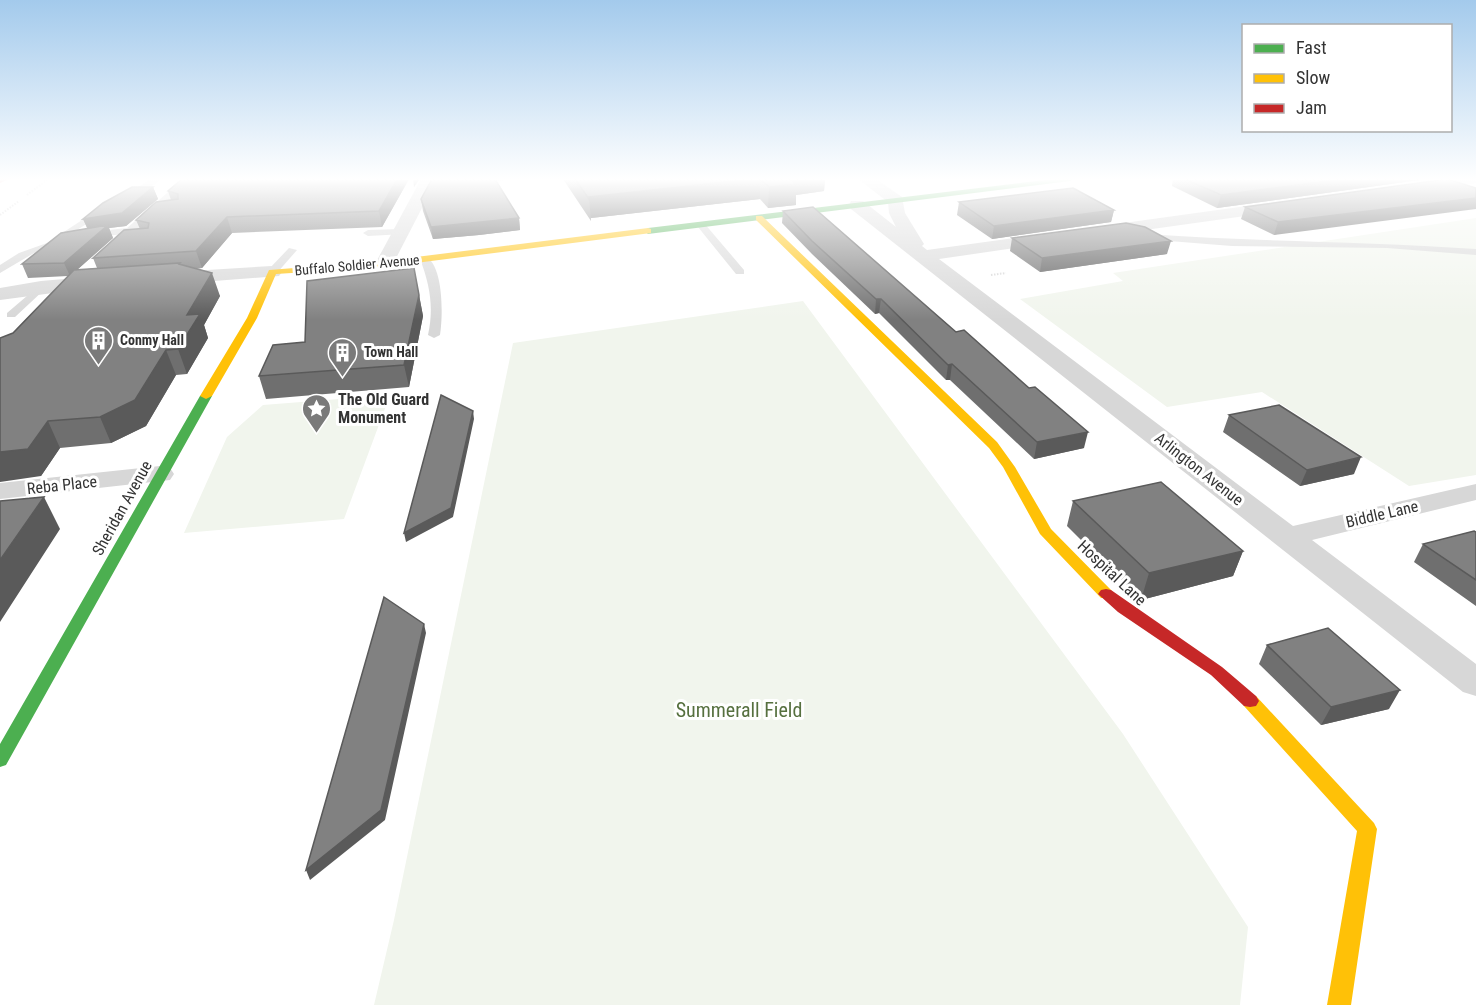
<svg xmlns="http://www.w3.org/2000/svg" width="1476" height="1005" viewBox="0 0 1476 1005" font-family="'Roboto Condensed',sans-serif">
	<rect width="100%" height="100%" fill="#fff"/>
	<path fill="#f1f5ed" d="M1476,218V475L1409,486L1262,392L1167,407L1020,299L1123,281L1113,273Z
		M803,301L1123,734L1248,927L1240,1005H374L394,920L513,343Z
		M390,395L344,519L184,533L227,437L263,405Z"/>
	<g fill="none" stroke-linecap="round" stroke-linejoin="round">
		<path stroke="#d6d6d6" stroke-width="2" stroke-dasharray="1.5 1.5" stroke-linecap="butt" d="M27,195L48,179
			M0,215L19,201
			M991,275L1006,273"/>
		<path fill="#d7d7d7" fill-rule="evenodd" d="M151,179H162L139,195L125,199V195Z
			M472,179H506L502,181L475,182Z
			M102,207L106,210L105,212L63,239H68V243L34,253L0,273V265L19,253L47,243Z
			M698,223H704L744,270V274H736L698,227Z
			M136,227L139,228V232L91,238L86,235L91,232Z
			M401,229L406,232L404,234L368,236L363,233L368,230Z
			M1147,234C1257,242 1366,241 1476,249V255L1387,248L1232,246L1144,239V235Z
			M289,248L297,250L276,274H268V270Z
			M425,256C444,265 443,317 440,335L434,338L428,335C434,308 430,285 420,259Z
			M41,284L46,287L45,289L15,317H7V313Z"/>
		<path fill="#d7d7d7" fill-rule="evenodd" d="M183,179H200L116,258H102L100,254L102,250Z
			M421,179H437L393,264L391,268H377L375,264Z
			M858,179H876L902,197L905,213L924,244L922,246L927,250L1050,233L1056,234L1059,238L1056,242L1050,243L939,259L1293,526L1476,484V500L1312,540L1476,664V696L1463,692L851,209L849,205L851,201H863L896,227L889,213L888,202Z
			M1443,179H1476V183L1420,192L1412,187L1414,184Z
			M1282,201L1290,206L1288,210L1102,236L1096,235L1093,231L1096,227L1102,226Z
			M272,266L279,268L282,272L279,276L175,284L168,282L165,278L168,274L175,272Z
			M99,276L106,278L109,282L106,286L0,300V288L41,281Z
			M160,466L170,468L174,474L170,480L0,499V483Z"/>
		<path fill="#4caf50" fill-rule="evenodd" d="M1053,179H1074L1070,181L648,234L644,231L648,228Z
			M206,393L212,396L6,765L0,767V744L200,396Z"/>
		<path fill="#ffc107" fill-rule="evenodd" d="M756,216H762L997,442L1015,467L1051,529L1111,590L1114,594L1111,598H1101L1040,534L1003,467L989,448L756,220Z
			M648,228L651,229V233L384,267L276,274L257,318L212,396L206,399L200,396L247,318L269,270L384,261Z
			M1250,695L1256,696L1374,823L1377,829L1351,1005H1327L1357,831L1244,706L1241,701L1244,696Z"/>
		<path fill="#c62828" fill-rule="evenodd" d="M0,179H9L0,183Z
			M1106,589L1111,590L1222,667L1256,696L1259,701L1256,706L1250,707L1244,706L1211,675L1118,612L1098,594L1101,590Z"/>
	</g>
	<path fill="#6f6f6f" d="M182,179H409L382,227L232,233L202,268L196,269L220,296L204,325L208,338L187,374L176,375L146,426L111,443L60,448L41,476L13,333L68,276L28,278L22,264L87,228L83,219L153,187L158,199L126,226L109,228L113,238L77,270L97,268L93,258L140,229L136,220L171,200L168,191Z
		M563,179H825L824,191L796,195V205L768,208L760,199L591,218V221Z
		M1173,179H1419V180L1217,208L1172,186Z
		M1447,179L1274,235L1241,219L1245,207Z
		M421,199L519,218L520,230L479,235L433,239L423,211Z
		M959,202L1114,210L1111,222L992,239L957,215Z
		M783,211L1084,448L1034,459L950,380H946L879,313L875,314L812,254L782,223Z
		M1012,238L1167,254L1040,272L1010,251Z
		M414,268L423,316L409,387L266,399L259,376Z
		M1229,415L1354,474L1300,486L1223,432Z
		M1073,501L1243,551L1233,576L1141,600L1067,526Z
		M1476,532V606L1414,562L1423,544Z
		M1267,645L1389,709L1321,725L1259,664Z"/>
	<path fill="#5a5a5a" d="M397,179H409L382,227L379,211Z
		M413,179H420L414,187Z
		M752,179H760V199L591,218V221L589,197Z
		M786,179H825L824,191L796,195V205L768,208L769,187Z
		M1344,179H1419V180L1217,208L1221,195Z
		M153,187L158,199L126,226L109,228L113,238L70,276L64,263L89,231L83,219Z
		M1476,198V209L1274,235L1278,222Z
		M1114,210L1111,222L992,239L994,226Z
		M227,217L232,233L202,268L196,251Z
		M519,218L520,230L479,235L433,239L431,227Z
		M1171,241L1167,254L1040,272L1042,258Z
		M212,273L220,296L204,325L208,338L187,374L178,349L187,315Z
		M419,295L423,316L409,387L404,365Z
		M876,299H881L879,313L875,314Z
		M166,350L176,375L146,426L111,443L100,417Z
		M952,364L950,380H946L948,365Z
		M473,411L474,419L453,517L406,542L404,533Z
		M48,421L60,448L41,476L0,482V452Z
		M1088,432L1084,448L1034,459L1037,442Z
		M1361,457L1354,474L1300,486L1307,470Z
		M44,497L60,529L0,622V560Z
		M1243,551L1233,576L1141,600L1149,573Z
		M424,624L426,633L385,820L310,880L306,870Z
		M1400,690L1389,709L1321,725L1331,707Z"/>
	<path fill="#818181" stroke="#5a5a5a" stroke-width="1.5" d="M182,179H397L379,211L227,217L196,251L93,258L124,230L148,228L149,223L136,220L156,202L178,199V194L168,191Z
		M432,179H495L519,218L431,227L421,199Z
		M575,179H752L589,197V199Z
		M761,179H790L796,184L769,187Z
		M1185,179H1344L1221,195Z
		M1447,179L1476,188V198L1278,222L1245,207Z
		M132,187H153L122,213L83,219L103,203Z
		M1073,188L1114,210L994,226L959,202Z
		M813,207L956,332L964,330L1029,388L1035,387L1088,432L1037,442L952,364L948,365L881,299H876L812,241L783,211Z
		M1126,223L1145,227L1171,241L1042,258L1012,238Z
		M108,225L64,263L22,264L61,233Z
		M180,263L179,264L212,273L187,315L200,314L178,349L166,350L135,400L100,417L48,421L28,449L0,452V338L13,333L74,270Z
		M414,268L419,295L404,365L259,376L273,345L305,342L307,281Z
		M441,395L473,411L451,508L404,533Z
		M1279,405L1361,457L1307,470L1229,415Z
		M1161,482L1243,551L1149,573L1073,501Z
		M44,497L0,560V501Z
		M1474,531L1476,532V580L1423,544Z
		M384,597L424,624L381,810L306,870Z
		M1328,628L1400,690L1331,707L1267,645Z"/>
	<linearGradient id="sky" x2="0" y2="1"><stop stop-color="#a3caec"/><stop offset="0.56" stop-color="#fff"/><stop offset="1" stop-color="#fff" stop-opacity="0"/></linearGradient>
	<rect width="1476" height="320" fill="url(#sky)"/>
	<defs>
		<symbol id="building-pin" viewBox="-11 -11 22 30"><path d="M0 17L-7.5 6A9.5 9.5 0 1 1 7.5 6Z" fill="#7a7a7a" stroke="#fff"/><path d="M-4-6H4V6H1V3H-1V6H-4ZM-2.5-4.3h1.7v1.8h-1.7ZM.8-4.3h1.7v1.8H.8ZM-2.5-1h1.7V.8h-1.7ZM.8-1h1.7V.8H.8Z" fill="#fff"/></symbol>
		<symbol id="sight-pin" viewBox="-11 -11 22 30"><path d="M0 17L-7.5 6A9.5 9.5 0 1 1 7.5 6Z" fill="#7a7a7a" stroke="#fff"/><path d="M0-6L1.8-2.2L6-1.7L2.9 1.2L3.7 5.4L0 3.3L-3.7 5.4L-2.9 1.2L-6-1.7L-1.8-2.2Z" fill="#fff"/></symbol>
	</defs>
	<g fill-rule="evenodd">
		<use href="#building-pin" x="82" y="324" width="33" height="45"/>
		<use href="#building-pin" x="326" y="336" width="33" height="45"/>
		<use href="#sight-pin" x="300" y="392" width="33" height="45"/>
	</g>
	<g text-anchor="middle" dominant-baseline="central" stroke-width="6" stroke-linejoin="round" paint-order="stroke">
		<g font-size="14" fill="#333" stroke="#fff">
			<text transform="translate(357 265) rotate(-5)">Buffalo Soldier Avenue</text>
		</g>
		<g font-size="14" font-weight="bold" fill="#333" stroke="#fff" text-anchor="start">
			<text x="120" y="340">Conmy Hall</text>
			<text x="364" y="352">Town Hall</text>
		</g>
		<g font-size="16" font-weight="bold" fill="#333" stroke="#fff" text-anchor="start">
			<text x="338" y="399">The Old Guard<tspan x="338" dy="18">Monument</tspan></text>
		</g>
		<g font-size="16" fill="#333" stroke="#fff">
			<text transform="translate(1199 469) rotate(38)">Arlington Avenue</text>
			<text transform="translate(62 485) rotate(-6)">Reba Place</text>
			<text transform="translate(122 508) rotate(-61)">Sheridan Avenue</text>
			<text transform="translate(1382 514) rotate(-13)">Biddle Lane</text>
			<text transform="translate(1112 573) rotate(43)">Hospital Lane</text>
		</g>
		<g font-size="20" fill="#56703f" stroke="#fff">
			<text x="739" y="710">Summerall Field</text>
		</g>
	</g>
	<rect x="1242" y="24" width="210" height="108" fill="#ffffff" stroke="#adadad" stroke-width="1.5"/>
	<rect x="1254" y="44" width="30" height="9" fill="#4caf50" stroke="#adadad" stroke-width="1.5"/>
	<text x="1296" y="54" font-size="18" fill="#333333">Fast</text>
	<rect x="1254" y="74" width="30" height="9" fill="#ffc107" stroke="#adadad" stroke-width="1.5"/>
	<text x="1296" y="84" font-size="18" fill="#333333">Slow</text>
	<rect x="1254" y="104" width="30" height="9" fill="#c62828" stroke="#adadad" stroke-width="1.5"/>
	<text x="1296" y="114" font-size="18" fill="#333333">Jam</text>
</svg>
